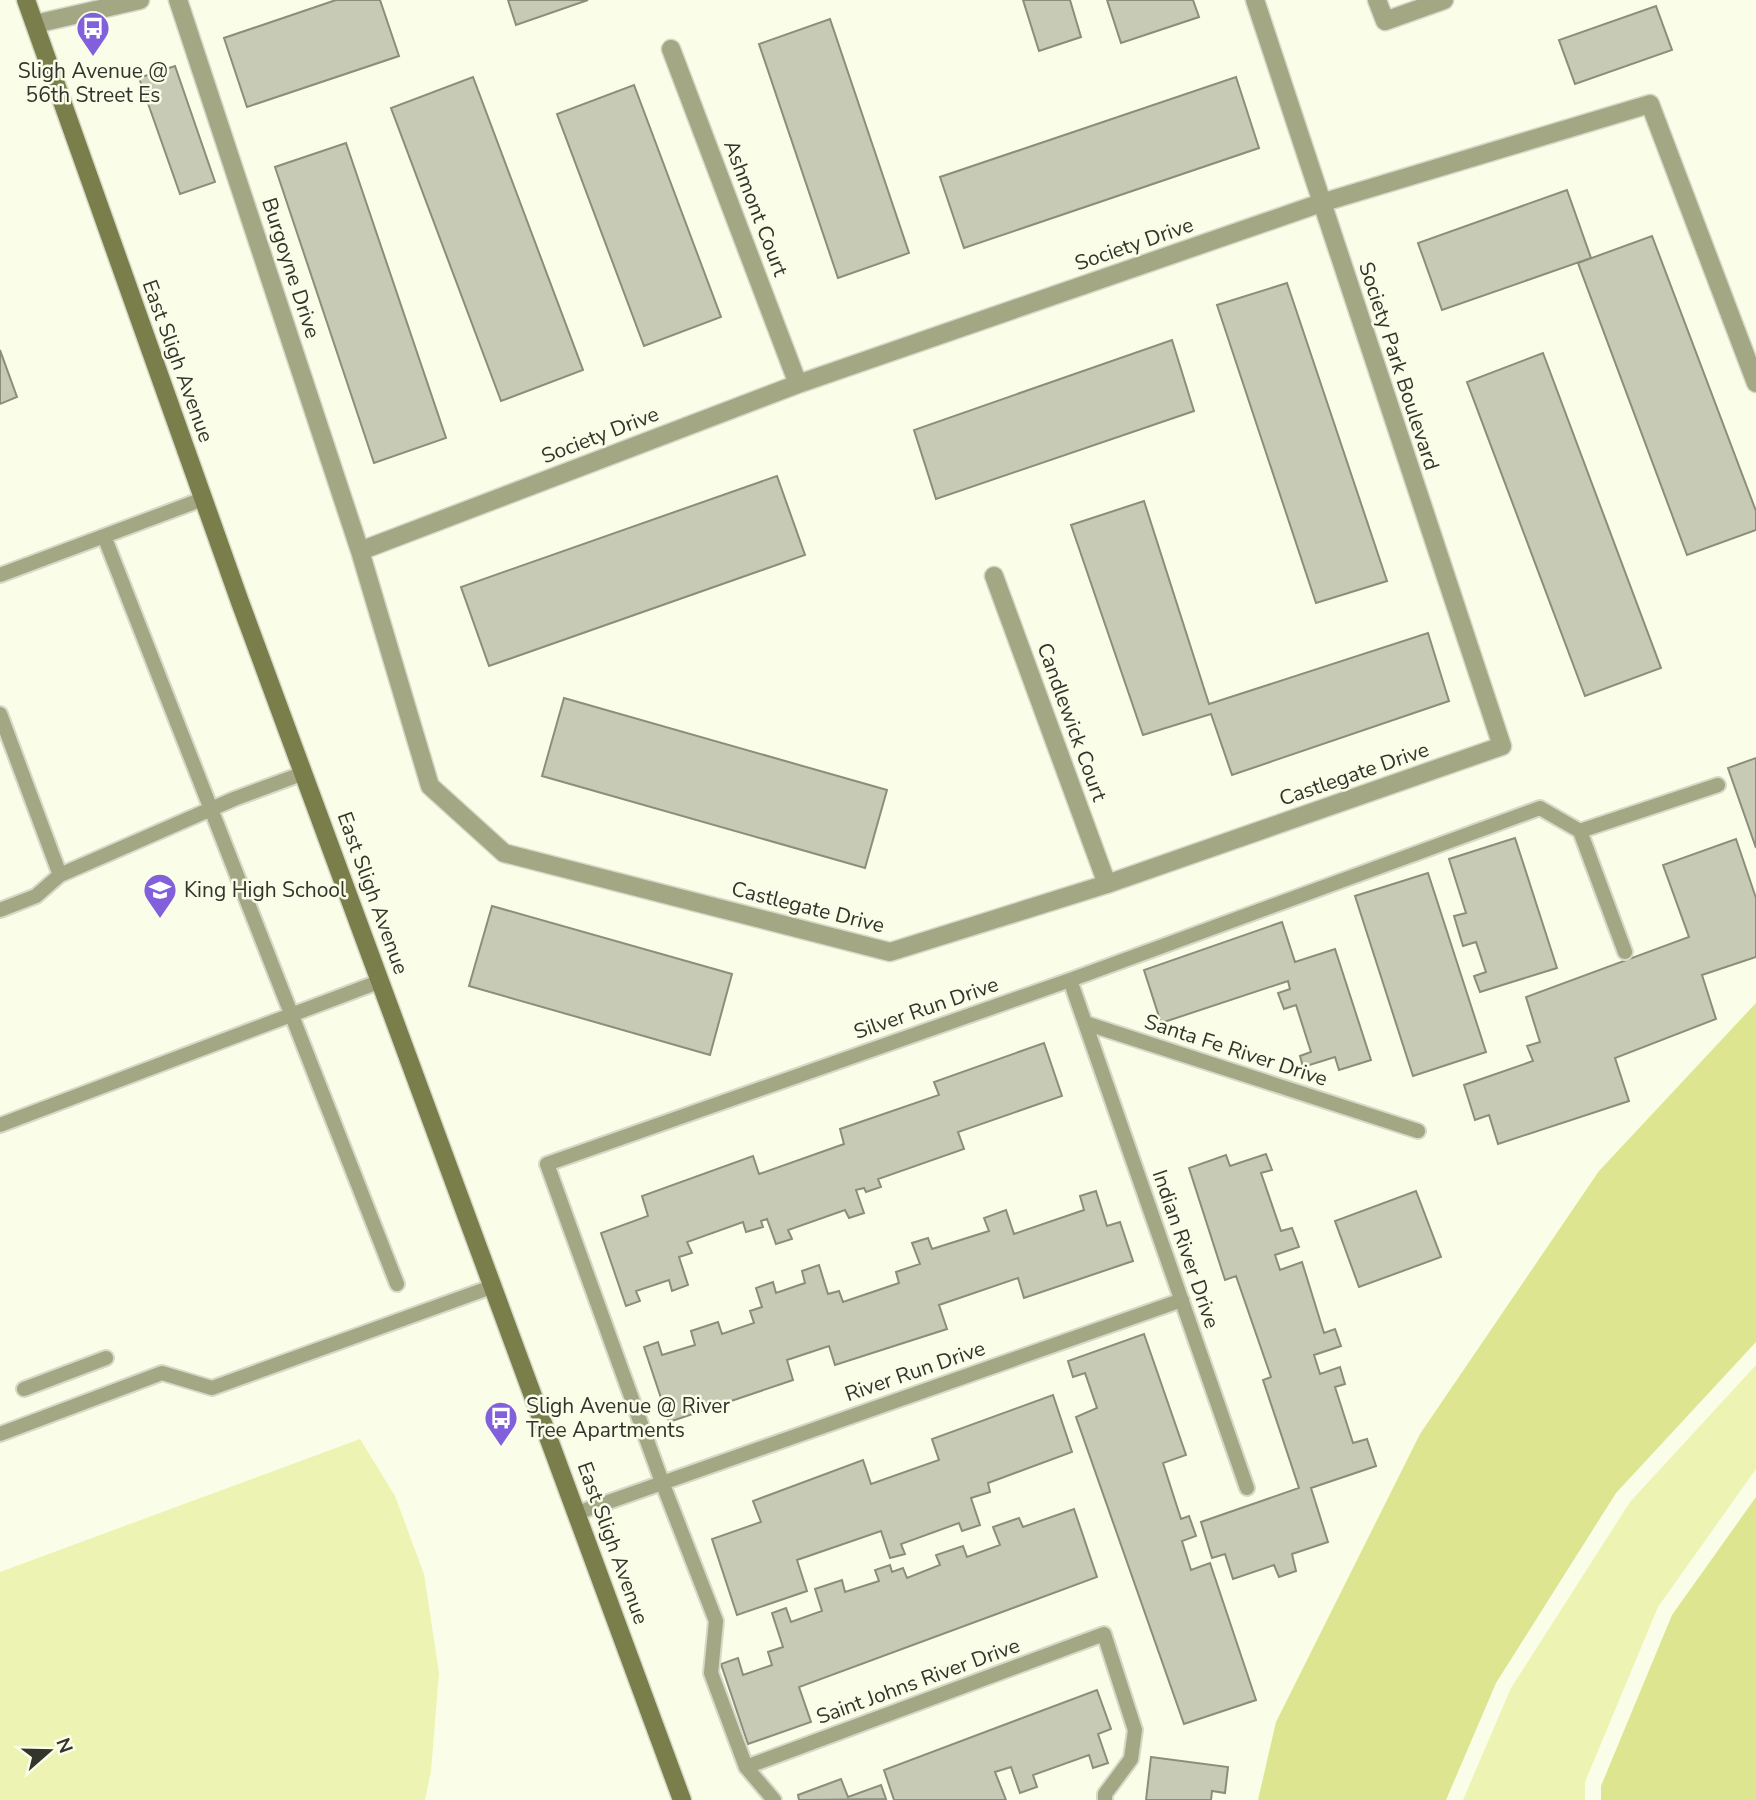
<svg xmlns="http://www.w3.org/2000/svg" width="1756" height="1800" viewBox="0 0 1756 1800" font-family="'Nunito Sans',sans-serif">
	<rect width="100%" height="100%" fill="#fafde8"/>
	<path fill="#edf4b3" d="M1756,1365V1469L1658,1607L1585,1782V1800H1463L1511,1688L1630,1502Z
		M360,1439L395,1496L424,1574L439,1673L431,1771L425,1800H0V1572Z"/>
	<path fill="#dde590" d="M1756,1003V1342L1616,1493L1496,1683L1446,1800H1258L1276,1722L1420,1434L1599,1171Z
		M1756,1497V1800H1601V1786L1672,1615Z"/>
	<path fill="#c7cab5" stroke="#8c8e7b" stroke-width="2" d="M336,0H380L399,56L247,107L224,38Z
		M508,0H588L516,25Z
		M1023,0H1070L1081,37L1039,51Z
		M1107,0H1193L1199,17L1121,43Z
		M1656,6L1672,50L1575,84L1559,40Z
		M830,19L909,253L838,278L759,44Z
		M175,66L215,182L180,194L139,78Z
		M473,77L583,370L501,401L391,108Z
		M1236,77L1259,148L964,248L940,177Z
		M634,85L721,317L644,346L557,114Z
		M346,143L446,438L374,463L275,167Z
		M1567,190L1591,258L1442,310L1418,243Z
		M1652,236L1756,511V530L1687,555L1578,263Z
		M1287,283L1387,581L1316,603L1217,305Z
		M1172,340L1194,411L936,499L914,430Z
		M0,350L17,397L0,404Z
		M1543,353L1661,668L1585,696L1467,382Z
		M777,476L805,555L489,666L461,587Z
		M1144,501L1209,704L1428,633L1449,701L1232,775L1211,714L1143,735L1071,525Z
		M564,698L887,790L865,868L542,776Z
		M1756,758V848L1728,768Z
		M1515,838L1557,968L1480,992L1474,976L1486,972L1476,942L1463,946L1454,916L1466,913L1449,859Z
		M1736,839L1756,898V957L1702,975L1716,1019L1615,1058L1629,1101L1498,1144L1489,1115L1475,1120L1464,1085L1533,1061L1527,1046L1540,1042L1526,997L1689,937L1663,865Z
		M1428,873L1486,1052L1413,1076L1355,896Z
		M492,906L732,974L710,1055L469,986Z
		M1282,922L1295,962L1335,949L1371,1060L1339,1070L1335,1057L1303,1067L1300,1056L1311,1052L1296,1005L1284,1009L1278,993L1290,989L1288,981L1161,1023L1144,970Z
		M1044,1043L1062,1096L958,1132L964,1149L878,1179L881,1187L866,1192L864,1188L856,1190L864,1213L849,1218L845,1210L788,1230L792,1239L776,1244L767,1219L761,1221L763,1227L746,1232L743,1222L687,1242L692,1253L679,1257L688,1285L672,1291L669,1280L636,1291L640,1301L626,1306L601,1233L648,1216L642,1196L753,1156L759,1174L844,1144L840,1129L939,1095L934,1082Z
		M1266,1154L1272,1170L1261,1173L1281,1231L1292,1228L1299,1247L1275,1255L1280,1270L1302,1262L1324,1333L1335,1329L1341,1346L1314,1355L1320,1374L1340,1367L1345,1384L1335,1387L1353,1443L1367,1439L1376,1466L1311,1488L1328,1542L1292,1554L1296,1571L1279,1577L1274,1565L1233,1579L1225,1554L1212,1558L1201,1522L1299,1488L1263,1380L1271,1377L1236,1276L1225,1280L1189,1168L1226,1155L1230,1166Z
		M1096,1191L1107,1226L1120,1222L1133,1261L1024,1298L1018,1278L939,1305L947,1329L835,1365L829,1346L787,1360L793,1380L669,1422L644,1347L658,1342L662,1355L695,1345L691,1331L718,1322L722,1334L754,1323L750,1311L762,1307L756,1288L773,1282L776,1293L805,1283L802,1271L819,1265L828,1294L839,1291L843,1302L899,1283L896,1272L920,1264L912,1243L928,1238L932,1249L989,1231L984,1218L1006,1210L1014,1234L1084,1210L1080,1196Z
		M1416,1191L1441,1257L1359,1287L1335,1221Z
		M1144,1334L1186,1455L1163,1463L1181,1519L1189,1516L1196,1536L1182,1541L1191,1570L1210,1563L1256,1700L1184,1724L1076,1417L1097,1408L1085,1373L1073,1377L1068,1361Z
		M1053,1395L1072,1452L988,1483L990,1492L971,1498L980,1525L962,1531L959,1523L901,1544L905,1554L890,1558L881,1531L797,1560L807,1591L737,1615L712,1539L761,1522L753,1501L863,1460L871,1484L939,1460L932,1439Z
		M1074,1509L1097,1577L799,1687L811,1722L748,1744L721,1664L738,1658L743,1675L772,1665L768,1652L783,1647L772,1613L786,1608L791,1622L822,1611L815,1589L842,1580L845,1592L879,1581L875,1570L890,1565L892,1572L903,1568L907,1578L940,1565L936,1555L963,1546L967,1557L1000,1545L993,1527L1019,1518L1023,1527Z
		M1097,1690L1111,1729L1098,1734L1108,1763L1093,1768L1089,1755L1033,1775L1037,1787L1020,1793L1011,1767L995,1772L1006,1800H894L884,1770Z
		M1151,1757L1228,1767L1225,1793L1212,1791L1211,1800H1146Z
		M841,1779L848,1797L881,1785L886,1799L799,1800L798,1795Z"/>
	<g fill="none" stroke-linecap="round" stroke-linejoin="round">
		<defs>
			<path id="lane" d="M104,536L397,1284
				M0,575L203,499
				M0,714L60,875
				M1580,831L1625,952
				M0,910L36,896L60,875L234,799L304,773
				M1070,980L1085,1023L1418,1131
				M1085,1023L1247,1488
				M0,1125L381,981
				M24,1389L106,1358
				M0,1434L162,1373L212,1388L494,1286
				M577,1513L1182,1300
				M746,1767L1104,1634L1135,1730L1131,1759L1105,1794V1800
				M774,1800L746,1767L711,1673L716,1621L662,1482L547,1164L1070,980L1540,808L1580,831L1718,785"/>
			<path id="street" d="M178,0L360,551L430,786L504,853L890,952L1107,884L1502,746L1255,0
				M1377,0L1385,21L1444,0
				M35,24L140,0
				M671,49L798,384
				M360,551L798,384L1321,203L1650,104L1756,383
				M994,576L1107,884"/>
			<path id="secondary" d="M26,0L240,602L682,1800"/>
		</defs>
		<use href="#lane" stroke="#d6d9c6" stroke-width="18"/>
		<use href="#street" stroke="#d6d9c6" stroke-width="21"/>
		<use href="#secondary" stroke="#d6d9c6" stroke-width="21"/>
		<use href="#lane" stroke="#a3a784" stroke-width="14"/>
		<use href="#street" stroke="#a3a784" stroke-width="18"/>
		<use href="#secondary" stroke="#797e4a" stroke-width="18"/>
	</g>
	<defs>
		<symbol id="bus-pin" viewBox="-11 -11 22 30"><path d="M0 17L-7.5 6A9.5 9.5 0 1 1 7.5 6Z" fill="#8260db" stroke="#fafde8"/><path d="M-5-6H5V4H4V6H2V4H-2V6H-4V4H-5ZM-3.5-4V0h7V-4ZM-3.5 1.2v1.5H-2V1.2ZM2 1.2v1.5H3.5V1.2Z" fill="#fff"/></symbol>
		<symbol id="school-pin" viewBox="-11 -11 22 30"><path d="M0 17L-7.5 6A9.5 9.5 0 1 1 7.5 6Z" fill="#8260db" stroke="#fafde8"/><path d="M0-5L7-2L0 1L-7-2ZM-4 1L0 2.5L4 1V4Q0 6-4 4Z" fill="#fff"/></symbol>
	</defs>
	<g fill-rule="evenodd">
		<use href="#bus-pin" x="74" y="9" width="38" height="52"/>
		<use href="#school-pin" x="141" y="871" width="38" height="52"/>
		<use href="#bus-pin" x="482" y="1399" width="38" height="52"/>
	</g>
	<g text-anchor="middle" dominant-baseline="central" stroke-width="5" stroke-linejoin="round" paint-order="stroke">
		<g font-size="21" fill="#33342c" stroke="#fafde8" text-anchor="start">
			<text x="93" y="71" text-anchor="middle">Sligh Avenue @<tspan x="93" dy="24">56th Street Es</tspan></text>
			<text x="184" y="890">King High School</text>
			<text x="526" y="1406">Sligh Avenue @ River<tspan x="526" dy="24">Tree Apartments</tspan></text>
		</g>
		<g font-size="21" fill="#33342c" stroke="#fafde8">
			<text transform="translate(756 208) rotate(69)">Ashmont Court</text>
			<text transform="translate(1134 244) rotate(-19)">Society Drive</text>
			<text transform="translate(291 268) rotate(72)">Burgoyne Drive</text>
			<text transform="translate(178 361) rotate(70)">East Sligh Avenue</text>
			<text transform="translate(1399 366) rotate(72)">Society Park Boulevard</text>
			<text transform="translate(600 435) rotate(-21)">Society Drive</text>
			<text transform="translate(1072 722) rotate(70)">Candlewick Court</text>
			<text transform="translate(1354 774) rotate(-19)">Castlegate Drive</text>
			<text transform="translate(373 893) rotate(70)">East Sligh Avenue</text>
			<text transform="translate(808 907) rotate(14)">Castlegate Drive</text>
			<text transform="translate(926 1008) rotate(-19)">Silver Run Drive</text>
			<text transform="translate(1236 1050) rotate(18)">Santa Fe River Drive</text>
			<text transform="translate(1186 1249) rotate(71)">Indian River Drive</text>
			<text transform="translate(915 1371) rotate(-19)">River Run Drive</text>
			<text transform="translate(613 1543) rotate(70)">East Sligh Avenue</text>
			<text transform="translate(918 1681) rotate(-20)">Saint Johns River Drive</text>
		</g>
	</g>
	<g transform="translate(49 1751) rotate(70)" stroke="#fafde8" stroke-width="5" paint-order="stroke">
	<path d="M0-5L12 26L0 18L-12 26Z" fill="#33342c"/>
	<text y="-10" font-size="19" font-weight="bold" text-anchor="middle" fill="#33342c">N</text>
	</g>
</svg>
